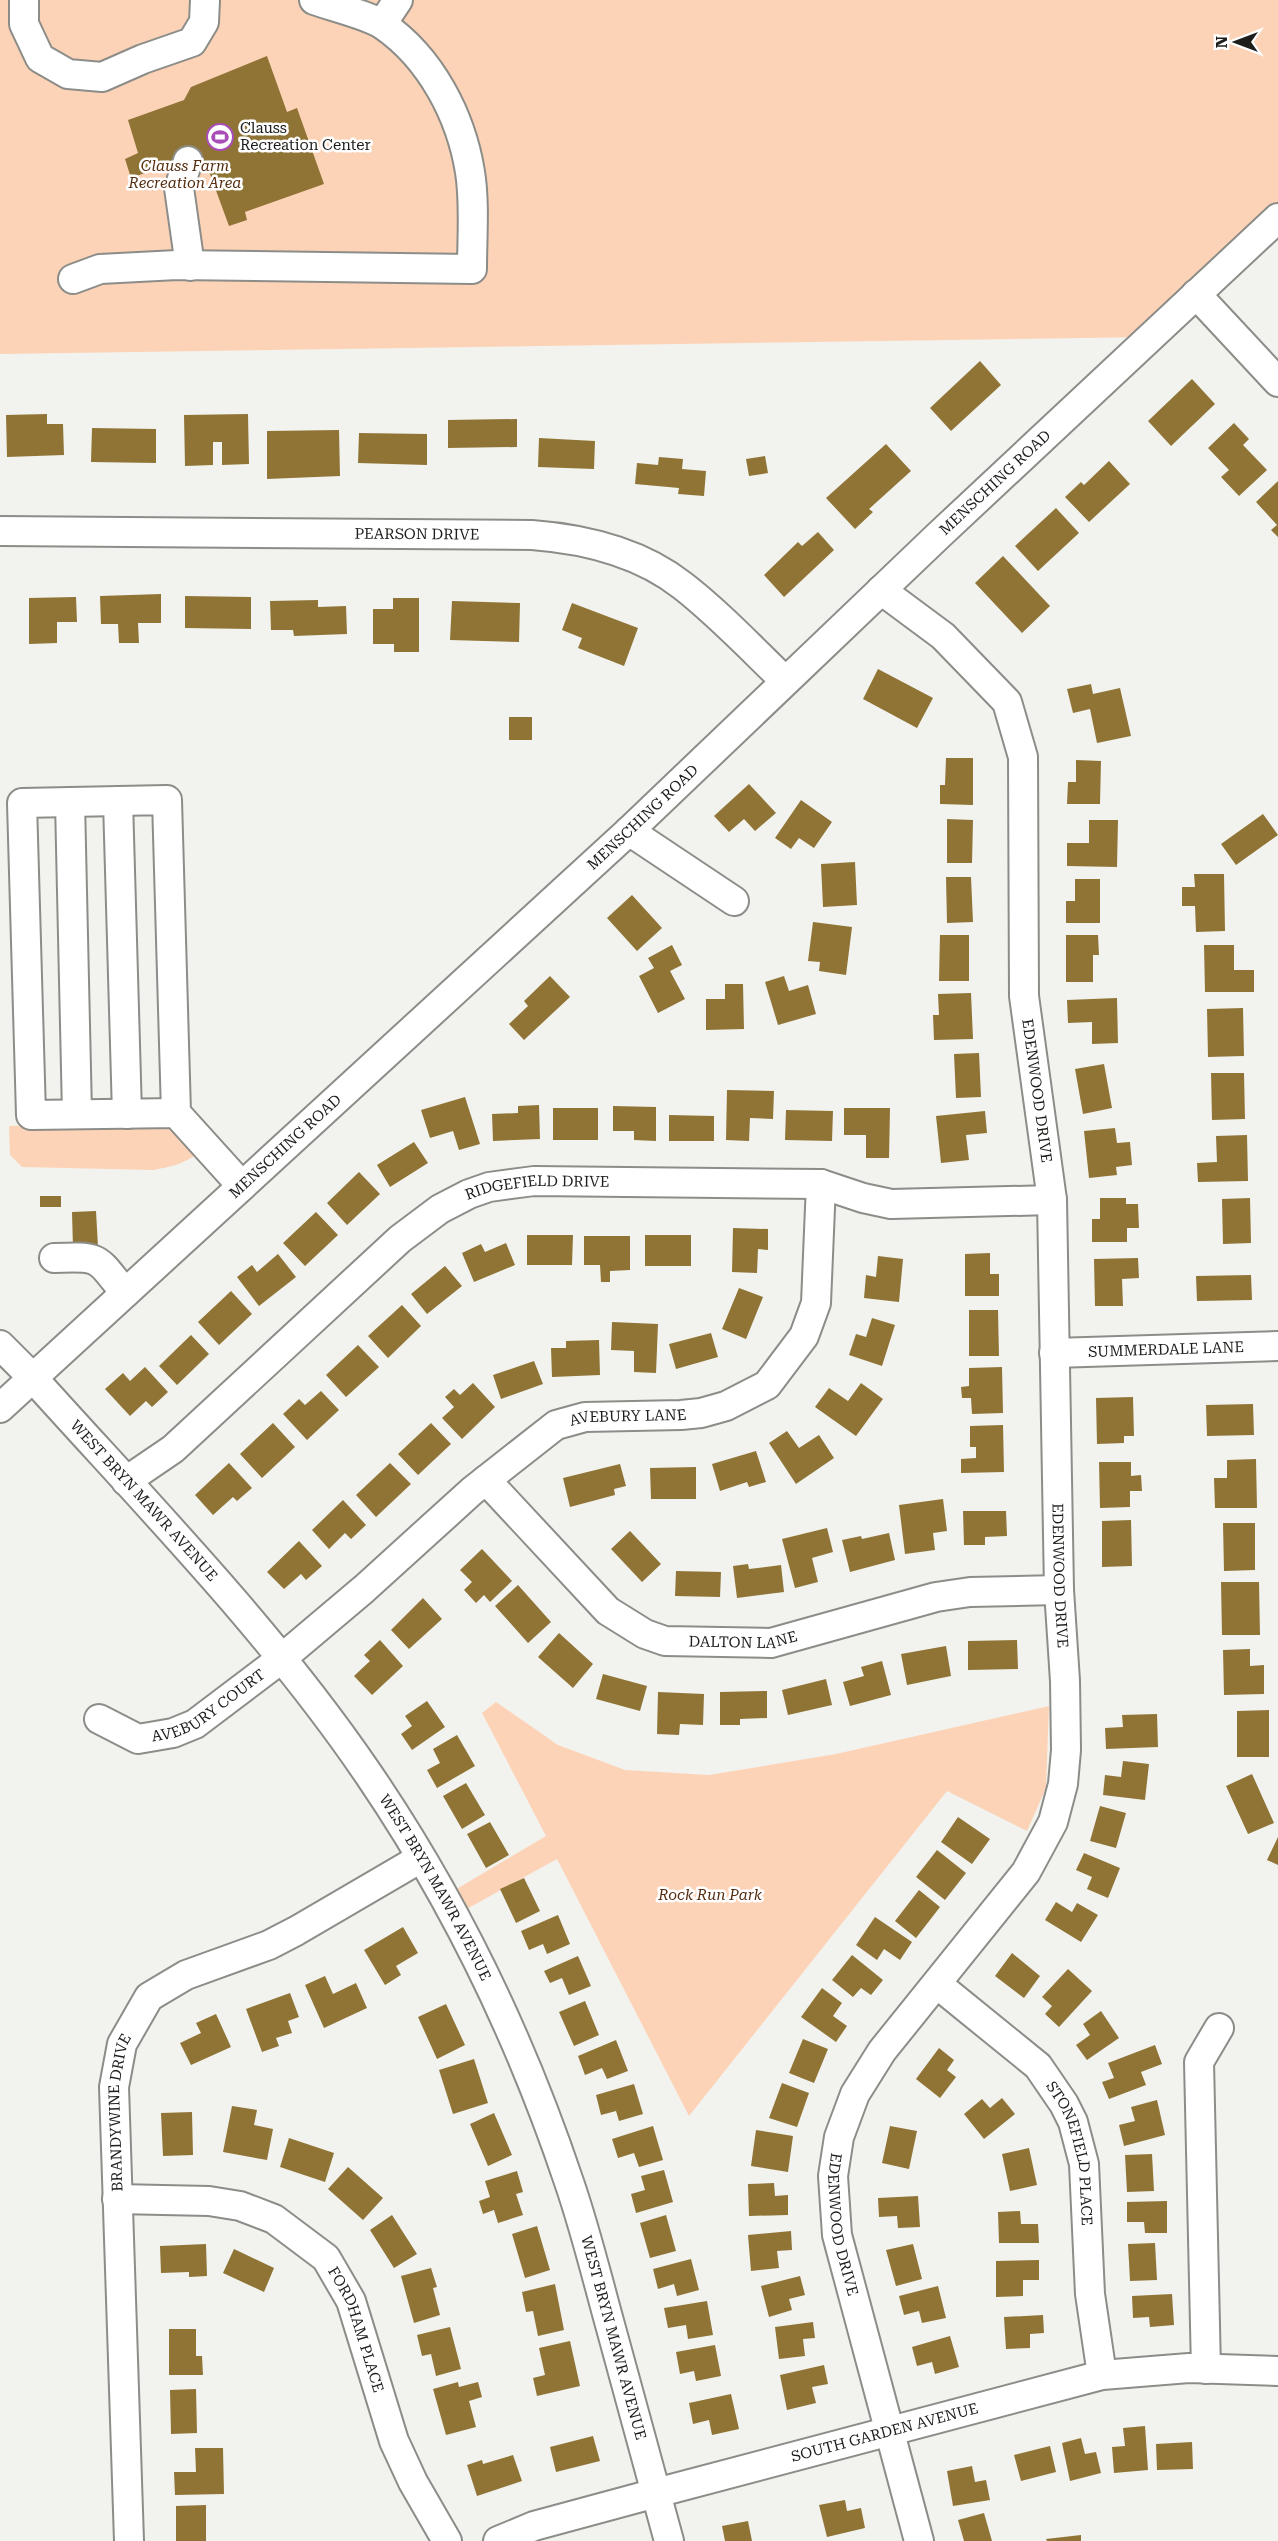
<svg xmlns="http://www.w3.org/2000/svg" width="1278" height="2541" viewBox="0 0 1278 2541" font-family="'Roboto Serif',serif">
	<rect width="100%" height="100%" fill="#f2f3ee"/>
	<path fill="#fdd3b8" d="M0,0H1278V220L1151,337L0,354Z
		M169,1121L197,1154C183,1164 170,1167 153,1170L22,1167L10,1155L9,1126Z
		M496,1702L558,1745L625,1770L709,1775L836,1754L1049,1706L1046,1788L1027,1831L947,1791L689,2116L557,1859L454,1916L443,1897L546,1836L482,1713Z"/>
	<path fill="#8f7436" d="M267,56L287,112L297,108L324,184L245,212L247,220L229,226L207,166L194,171L189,157L131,178L125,159L138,153L128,120L184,100L191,87Z
		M980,361L1001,385L951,431L930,408Z
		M1192,379L1215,404L1171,446L1148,421Z
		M47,414V424H63L64,455L7,457L6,415Z
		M248,414L249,464L222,465V442H213V465L185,466L184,415Z
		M517,419V447L448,448V420Z
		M1234,423L1249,439L1243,445L1267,470L1239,496L1221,477L1229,470L1208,448Z
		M92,428L156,429V463L91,462Z
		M339,430L340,476L267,479V431Z
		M359,433L427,434V465L358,463Z
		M539,438L595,441L594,469L538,467Z
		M886,444L911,471L869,509L873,512L855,529L826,498Z
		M765,456L768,473L749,476L746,459Z
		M659,457L683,459L682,469L706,471L704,496L678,494L679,488L635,484L637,463L658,465Z
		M1109,461L1130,484L1089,522L1065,497L1081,482L1084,485Z
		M1278,481V537L1271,530L1277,525L1256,502Z
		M1056,508L1079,533L1038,571L1015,546Z
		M818,532L834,550L784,597L764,575L798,542L802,546Z
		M1003,556L1050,606L1022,633L975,583Z
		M161,594V623H138L139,643H119L118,624H101L100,596Z
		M185,596L251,597V629L185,628Z
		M76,597L77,622H57V643L29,644V598Z
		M393,598H419V652H394V644H373V609H393Z
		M318,600V607L346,606L347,634L294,636L293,630H271L270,601Z
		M452,601L520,603L519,642L450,640Z
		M572,603L638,628L624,666L578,648L582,638L562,630Z
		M878,669L933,698L917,728L863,699Z
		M1091,684L1093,694L1120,688L1131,736L1097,743L1090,709L1073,713L1067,689Z
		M509,717H532V740H509Z
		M946,758H973V805L940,804V785H945Z
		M1076,760L1101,761L1100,804H1067L1068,782H1076Z
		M749,784L776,813L755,831L744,819L729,832L714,816Z
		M801,800L832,822L814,848L799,838L791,849L775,838Z
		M1263,814L1278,835L1236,865L1221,844Z
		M947,819L973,820L972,863H947Z
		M1089,820H1118L1117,867L1067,866V843H1089Z
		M855,862L857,905L823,907L821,864Z
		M1194,874H1224L1225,931L1196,932L1195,906H1182V887H1195Z
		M946,877H971L973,922L947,923Z
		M1075,879H1100V923H1066V901H1075Z
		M632,895L662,928L637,951L607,918Z
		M813,922L852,927L846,975L819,971L820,962L808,961Z
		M940,935H969V981H939Z
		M1066,935H1098L1099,955H1093V982H1066Z
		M672,945L682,965L670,971L685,999L658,1013L639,976L654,968L648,958Z
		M1204,945H1234V970H1254V992H1205Z
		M550,976L570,997L524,1040L509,1024L528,1006L524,1001Z
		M784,976L789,991L808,985L816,1014L778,1025L765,982Z
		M725,984H743L744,1029L706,1030V999H725Z
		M971,993L973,1039L934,1040L933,1015H939L938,994Z
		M1117,998L1118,1043L1092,1044V1022L1068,1023L1067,1000Z
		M1243,1008L1244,1056L1208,1057L1207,1009Z
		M979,1053L981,1097L956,1098L954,1054Z
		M1104,1064L1112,1108L1083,1114L1075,1069Z
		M1211,1073H1244L1245,1119L1212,1120Z
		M727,1090L774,1091L773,1119L750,1118L749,1141L726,1140Z
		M465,1097L480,1144L459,1150L453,1131L430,1138L421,1110Z
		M539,1105L540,1139L493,1141L492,1114L518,1113V1106Z
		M613,1106L656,1107V1141L634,1140V1131H613Z
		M553,1108H598V1140H553Z
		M844,1108H890L889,1158H866V1135H844Z
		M786,1110L833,1111L832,1141L785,1140Z
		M985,1111L987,1133L966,1135L969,1160L941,1163L936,1116Z
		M669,1115L714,1116V1141H669Z
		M1115,1128L1117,1143L1130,1142L1132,1165L1116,1167L1117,1175L1089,1178L1084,1131Z
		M1247,1135L1248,1181L1198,1182L1197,1163L1217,1162L1216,1136Z
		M414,1142L428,1163L390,1187L377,1165Z
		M359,1172L380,1194L347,1225L327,1203Z
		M40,1196H61V1207H40Z
		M1100,1198H1126V1204H1138L1139,1228H1127V1242H1092V1219H1100Z
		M1250,1198L1251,1243L1223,1244L1222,1199Z
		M96,1211L98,1247L73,1248L72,1212Z
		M316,1212L338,1235L305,1266L283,1243Z
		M733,1228L768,1229V1250L758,1249L757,1273L732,1272Z
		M527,1235H573L572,1265H527Z
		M645,1235H691V1266H645Z
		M584,1236H630V1270L610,1271V1282H601L600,1265H584Z
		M506,1243L515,1265L474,1282L462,1253L481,1244L485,1252Z
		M990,1253V1274H999V1296H965V1254Z
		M278,1254L296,1277L259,1306L237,1277L252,1265L257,1272Z
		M878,1256L903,1259L899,1302L864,1298L866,1275L876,1277Z
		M1138,1258L1139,1278L1122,1279L1123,1306H1095L1094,1259Z
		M445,1266L462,1286L427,1314L411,1294Z
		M1251,1275L1252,1300L1197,1301L1196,1276Z
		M739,1288L763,1297L746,1339L722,1329Z
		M231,1291L252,1314L219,1345L198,1322Z
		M402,1305L421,1326L388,1358L368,1336Z
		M969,1310H998L999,1356H969Z
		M872,1318L895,1325L882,1366L849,1355L856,1334L866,1337Z
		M612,1322L658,1324L656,1373L634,1372V1351L611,1350Z
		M711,1333L718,1357L676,1369L669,1344Z
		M191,1335L209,1354L177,1385L159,1366Z
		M599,1340L600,1375L552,1377L551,1348H566V1341Z
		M358,1345L379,1367L346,1397L326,1375Z
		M534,1361L543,1384L501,1399L493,1375Z
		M145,1367L168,1392L152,1407L146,1401L130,1416L105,1389L123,1373L130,1381Z
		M1002,1367L1003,1413L972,1414L971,1398H962L961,1387L969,1386V1368Z
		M473,1383L495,1407L462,1439L442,1418L454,1407L445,1397L454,1389L460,1395Z
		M861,1383L883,1399L856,1436L815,1407L829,1388L848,1401Z
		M321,1391L339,1410L307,1440L283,1414L299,1399L305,1405Z
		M1133,1397L1134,1436H1124V1443L1097,1444L1096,1398Z
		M1253,1404L1254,1435L1207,1436L1206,1405Z
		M273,1423L295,1447L262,1478L240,1454Z
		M431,1423L451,1444L418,1475L398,1454Z
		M1003,1425L1004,1472L961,1473V1459L976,1458V1447H970V1426Z
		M787,1431L799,1448L819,1435L834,1458L796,1484L769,1443Z
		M756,1451L766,1482L749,1487L747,1482L720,1491L712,1464Z
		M1256,1459L1257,1508H1215L1214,1478H1227V1460Z
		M1099,1462H1131V1476L1141,1475L1142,1491H1130V1507L1100,1508Z
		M229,1463L252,1488L237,1501L233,1497L213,1515L195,1495Z
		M390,1463L411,1484L376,1517L356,1495Z
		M620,1464L626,1486L614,1489L615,1495L570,1507L563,1478Z
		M696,1467V1499H651L650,1468Z
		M943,1499L947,1531L933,1533L935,1550L905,1554L899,1505Z
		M343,1500L366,1525L351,1539L345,1533L329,1549L312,1530Z
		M963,1511H1006L1007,1536L985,1537V1545H964Z
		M1131,1520L1132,1566L1102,1567V1521Z
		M1223,1523H1255V1570L1224,1571Z
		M827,1528L833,1552L812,1558L818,1582L795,1588L782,1539Z
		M630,1531L661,1564L642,1582L611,1549Z
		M889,1533L895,1560L850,1572L842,1540L861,1536L862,1539Z
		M299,1541L322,1566L306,1580L301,1574L284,1589L267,1572Z
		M482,1549L512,1581L490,1602L484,1595L476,1603L464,1590L472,1582L460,1570Z
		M748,1564L749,1569L781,1565L784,1592L737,1598L733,1566Z
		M676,1571L721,1572L720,1597L675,1596Z
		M1221,1582H1259L1260,1635H1222Z
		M518,1585L551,1622L528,1643L495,1606Z
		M423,1598L442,1619L409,1649L391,1630Z
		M559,1633L593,1664L573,1688L538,1657Z
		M380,1640L403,1666L372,1695L354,1676L370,1661L364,1655Z
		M1017,1640L1018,1669L968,1670V1641Z
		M946,1646L951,1676L907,1685L901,1654Z
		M1250,1649V1666L1264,1665V1694L1224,1695L1223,1650Z
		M882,1661L891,1695L850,1706L843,1682L864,1676L861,1667Z
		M603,1674L647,1686L640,1711L596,1699Z
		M826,1679L832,1705L788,1715L782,1690Z
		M767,1691V1718L740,1719V1725H720V1692Z
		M658,1692L704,1694L703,1725L680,1724L679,1735L657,1734Z
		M427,1701L445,1727L412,1750L401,1734L412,1726L405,1716Z
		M1269,1710V1757H1237V1711Z
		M1157,1714L1158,1747L1106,1749L1105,1728L1123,1727L1122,1715Z
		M457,1735L475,1766L437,1788L427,1770L440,1763L433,1749Z
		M1123,1761L1149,1764L1145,1800L1103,1795L1105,1775L1121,1777Z
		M1252,1774L1274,1823L1248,1834L1226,1786Z
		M466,1783L485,1815L462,1829L443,1796Z
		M1100,1806L1126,1813L1116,1848L1090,1841Z
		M958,1817L990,1839L972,1864L941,1842Z
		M490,1822L509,1855L486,1868L467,1834Z
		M1278,1837V1865L1267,1860Z
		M937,1850L966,1873L945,1900L916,1877Z
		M1084,1853L1120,1868L1108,1898L1087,1889L1092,1877L1076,1870Z
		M524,1878L540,1911L516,1923L500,1889Z
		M919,1890L940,1907L916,1938L895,1921Z
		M1056,1902L1072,1912L1077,1903L1098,1915L1081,1942L1045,1920Z
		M558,1915L570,1944L547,1954L543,1944L529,1950L521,1931Z
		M875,1917L912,1942L900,1960L884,1949L877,1960L856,1945Z
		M403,1927L418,1953L396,1966L401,1975L385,1985L364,1950Z
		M1012,1953L1040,1976L1024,1998L995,1976Z
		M852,1955L883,1980L871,1995L861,1988L853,1997L832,1980Z
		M578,1956L591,1986L569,1995L562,1978L550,1983L544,1971Z
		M1068,1969L1092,1991L1059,2027L1045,2014L1052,2006L1042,1997Z
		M325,1976L333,1994L356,1983L367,2008L324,2028L305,1985Z
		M822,1988L842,2003L833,2016L847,2026L836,2042L801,2017Z
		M290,1993L299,2017L288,2021L292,2033L276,2038L279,2046L262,2052L246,2009Z
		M585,2001L599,2035L574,2046L559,2012Z
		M446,2004L465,2045L437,2059L418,2017Z
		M1101,2011L1119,2038L1087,2060L1076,2045L1090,2035L1083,2024Z
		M216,2014L231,2047L191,2065L180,2043L201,2033L196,2023Z
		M803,2039L828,2049L814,2083L789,2073Z
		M616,2040L628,2071L607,2079L602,2068L585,2075L578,2056Z
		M1155,2045L1162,2064L1141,2072L1146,2085L1109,2099L1102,2082L1114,2078L1108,2063Z
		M939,2048L954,2060L947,2070L956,2077L940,2098L916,2079Z
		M474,2059L488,2103L453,2114L439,2070Z
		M782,2083L809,2093L797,2127L769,2118Z
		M634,2084L643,2114L619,2121L616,2111L601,2115L596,2095Z
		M1002,2098L1015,2114L984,2139L964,2114L982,2099L990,2108Z
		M1157,2100L1165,2135L1124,2146L1119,2125L1135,2121L1131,2107Z
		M232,2106L257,2110L254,2125L273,2129L267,2160L223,2152Z
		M192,2112L193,2155L163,2156L161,2113Z
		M494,2113L512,2155L488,2166L470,2124Z
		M653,2126L663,2160L639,2167L634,2153L618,2158L612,2139Z
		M890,2126L917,2131L909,2169L882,2163Z
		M756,2130L793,2136L788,2172L751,2166Z
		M289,2138L334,2153L325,2182L280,2167Z
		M1029,2148L1037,2185L1010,2191L1002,2154Z
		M1152,2154L1154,2191L1127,2192L1125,2155Z
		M348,2167L383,2198L363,2220L328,2189Z
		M664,2170L673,2202L636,2213L631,2194L645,2190L641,2176Z
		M517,2171L523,2192L516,2194L523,2215L498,2223L494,2210L483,2214L479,2201L490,2197L485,2181Z
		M774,2183L775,2196L788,2195V2215L749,2216L748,2184Z
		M918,2196L920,2227L898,2228L897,2216L879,2217L878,2198Z
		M1167,2201V2233H1145L1144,2222H1127V2202Z
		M1020,2211L1021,2224H1038L1039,2243H999L998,2212Z
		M392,2215L417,2254L394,2268L370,2230Z
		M666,2215L676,2251L650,2258L640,2223Z
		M537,2226L550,2270L525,2278L512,2234Z
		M791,2231L792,2250L777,2251L779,2268L751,2271L748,2235Z
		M1155,2243L1157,2280L1130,2281L1128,2244Z
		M206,2244L207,2276L189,2277V2272L161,2273L160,2246Z
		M913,2244L922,2279L896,2286L886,2250Z
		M234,2249L274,2268L264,2292L223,2273Z
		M691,2259L699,2290L677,2296L674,2284L658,2289L653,2269Z
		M1039,2260V2280H1023V2296L996,2297V2261Z
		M431,2268L437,2287L433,2288L440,2315L414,2323L401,2276Z
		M800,2276L805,2295L789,2299L792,2310L769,2317L761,2286Z
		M555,2284L564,2330L538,2336L533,2311L526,2312L522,2292Z
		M938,2286L946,2318L922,2323L919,2311L904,2315L899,2296Z
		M1172,2294L1174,2325L1150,2327L1149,2317L1133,2318L1132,2296Z
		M707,2301L713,2335L688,2339L686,2325L668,2328L664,2308Z
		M1043,2315L1044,2333L1030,2334V2348L1006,2349L1004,2317Z
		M813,2322L815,2338L803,2339L805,2356L779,2359L775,2327Z
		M450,2327L461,2369L436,2376L431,2354L422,2356L417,2335Z
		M169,2329H196V2356H202L203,2375H169Z
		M950,2336L959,2367L935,2374L932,2362L917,2366L912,2347Z
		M570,2341L580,2386L537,2396L533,2378L545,2375L539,2348Z
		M715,2345L721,2376L696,2381L694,2371L680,2374L676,2352Z
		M824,2365L828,2384L812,2387L816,2403L787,2410L780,2375Z
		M458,2382L459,2387L478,2382L482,2397L469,2401L476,2427L446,2435L433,2389Z
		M196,2389L197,2433L171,2434L170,2390Z
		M731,2394L739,2429L712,2435L709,2420L693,2424L689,2403Z
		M1145,2426L1148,2470L1114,2473L1112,2447L1125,2446L1123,2428Z
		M593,2436L600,2461L556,2472L550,2447Z
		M1081,2438L1085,2454L1096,2452L1101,2473L1070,2481L1062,2443Z
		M1192,2442L1193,2469L1157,2470L1156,2444Z
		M1050,2446L1056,2472L1021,2481L1014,2455Z
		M195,2448H223L224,2494L175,2495L174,2472H196Z
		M513,2455L522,2481L477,2496L467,2465L482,2460L483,2464Z
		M972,2466L975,2482L986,2480L990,2500L953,2506L947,2471Z
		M845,2500L847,2511L861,2508L865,2528L827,2537L819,2505Z
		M206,2505V2541H176V2506Z
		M984,2513L992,2541H964L958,2520Z
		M748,2521L752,2541H725L722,2526Z
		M1081,2535V2541H1047L1046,2539Z"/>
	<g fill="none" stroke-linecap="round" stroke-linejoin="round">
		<defs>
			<g id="minor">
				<path d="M24,0V24L40,58L68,74L102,77L143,59L192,42L204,22L205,0"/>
				<path d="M382,24L398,0"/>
				<path d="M188,161L179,188L190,266"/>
				<path d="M73,279L100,269L177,265L472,269C472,237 475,203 470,172C461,116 431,58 383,25C368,15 333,7 314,0"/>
				<path d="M1196,294L1278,382"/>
				<path id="s1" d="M0,531L532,535C585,539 640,552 683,586C719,614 752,649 785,681"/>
				<path id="s2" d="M881,590L943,636L1007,702L1023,757L1024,996L1052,1200L1059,1590L1065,1681L1066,1750L1063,1784L1053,1822L1026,1872L882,2051L855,2094L839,2137L833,2176L837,2235L919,2541"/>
				<path d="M118,801L127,1114"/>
				<path d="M70,802L77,1114"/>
				<path d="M629,831L734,901"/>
				<path d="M176,1113L31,1115L22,803L167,800L176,1113L242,1186"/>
				<path d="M54,1258C102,1256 96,1257 125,1293"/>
				<path id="s3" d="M0,1345L32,1377C148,1506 272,1632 369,1775C454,1900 521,2039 569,2182C586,2231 598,2282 612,2332C631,2402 650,2471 669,2541"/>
				<path id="s4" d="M1054,1353L1278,1346"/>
				<path id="s5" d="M0,1408L629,831L939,535L1278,218"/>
				<path id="s6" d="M486,1480L608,1611L645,1634L665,1641L771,1643L936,1597L970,1592L1059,1590"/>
				<path id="s7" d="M126,1481L173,1449L400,1239L440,1209L469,1194L489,1187L534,1181L821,1184L863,1198L891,1204L1052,1200"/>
				<path id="s8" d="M99,1719L138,1739L173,1733L195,1724L281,1659L364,1589L472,1491L556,1425L585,1417L681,1415L701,1413L726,1406L767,1385L804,1336L816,1303L821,1184"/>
				<path id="s9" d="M937,1984L1038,2066L1064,2104L1073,2122L1084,2164L1090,2294L1102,2375"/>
				<path id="s10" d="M117,2199L209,2201L240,2206L274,2219L326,2258L351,2301L394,2441L413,2482L447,2541"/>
				<path d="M1206,2369L1199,2062L1219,2028"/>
				<path id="s11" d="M129,2541L114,2087L122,2044L149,1997L186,1975L269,1945L296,1931L421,1858"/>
				<path id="s12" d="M498,2541L534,2526L656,2493L1102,2375L1189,2368L1278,2371"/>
			</g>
		</defs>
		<use href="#minor" stroke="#8c8d88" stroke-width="32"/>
		<use href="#minor" stroke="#fff" stroke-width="28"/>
	</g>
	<defs>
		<symbol id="stadium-ring" viewBox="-11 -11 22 22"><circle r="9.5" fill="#fff" stroke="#a94eb9" stroke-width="1.5"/><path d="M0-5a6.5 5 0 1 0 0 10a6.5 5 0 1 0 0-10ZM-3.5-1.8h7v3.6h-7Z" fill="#a94eb9"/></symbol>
	</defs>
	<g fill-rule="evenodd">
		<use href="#stadium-ring" x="205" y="122" width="30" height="30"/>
	</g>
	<g text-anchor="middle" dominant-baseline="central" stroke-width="5" stroke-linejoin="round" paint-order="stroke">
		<g font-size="15" fill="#1d1d1b" stroke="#fff" text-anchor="start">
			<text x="240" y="128">Clauss<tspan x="240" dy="17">Recreation Center</tspan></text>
		</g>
		<g font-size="15" font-style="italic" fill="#552e11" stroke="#fff">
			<text x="185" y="166">Clauss Farm<tspan x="185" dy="17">Recreation Area</tspan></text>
			<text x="710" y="1895">Rock Run Park</text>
		</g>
		<g font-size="15" fill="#1d1d1b" stroke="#fff">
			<text stroke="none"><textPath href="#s5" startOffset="1359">MENSCHING ROAD</textPath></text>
			<text stroke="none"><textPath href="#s1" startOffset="417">PEARSON DRIVE</textPath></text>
			<text stroke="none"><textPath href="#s5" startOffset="873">MENSCHING ROAD</textPath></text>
			<text stroke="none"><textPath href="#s2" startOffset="561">EDENWOOD DRIVE</textPath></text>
			<text stroke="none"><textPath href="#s5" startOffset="387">MENSCHING ROAD</textPath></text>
			<text stroke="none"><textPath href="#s7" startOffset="518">RIDGEFIELD DRIVE</textPath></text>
			<text stroke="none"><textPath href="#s4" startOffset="112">SUMMERDALE LANE</textPath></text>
			<text stroke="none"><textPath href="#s8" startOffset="645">AVEBURY LANE</textPath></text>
			<text stroke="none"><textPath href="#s3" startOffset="212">WEST BRYN MAWR AVENUE</textPath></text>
			<text stroke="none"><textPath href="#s2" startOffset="1047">EDENWOOD DRIVE</textPath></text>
			<text stroke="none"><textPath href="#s6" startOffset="322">DALTON LANE</textPath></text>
			<text stroke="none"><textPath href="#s8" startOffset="123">AVEBURY COURT</textPath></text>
			<text stroke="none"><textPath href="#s3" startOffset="698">WEST BRYN MAWR AVENUE</textPath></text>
			<text stroke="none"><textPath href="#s11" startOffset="429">BRANDYWINE DRIVE</textPath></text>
			<text stroke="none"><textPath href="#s9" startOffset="226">STONEFIELD PLACE</textPath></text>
			<text stroke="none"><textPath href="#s2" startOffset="1767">EDENWOOD DRIVE</textPath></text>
			<text stroke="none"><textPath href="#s10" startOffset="303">FORDHAM PLACE</textPath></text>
			<text stroke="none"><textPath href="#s3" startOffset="1184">WEST BRYN MAWR AVENUE</textPath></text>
			<text stroke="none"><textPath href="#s12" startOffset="402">SOUTH GARDEN AVENUE</textPath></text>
		</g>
	</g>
	<g transform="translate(1236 42) rotate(270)" stroke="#ffffff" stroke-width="4.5" paint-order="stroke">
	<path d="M0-4.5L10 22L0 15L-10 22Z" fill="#1d1d1b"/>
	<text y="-9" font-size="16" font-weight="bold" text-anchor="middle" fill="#1d1d1b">N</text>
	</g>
</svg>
